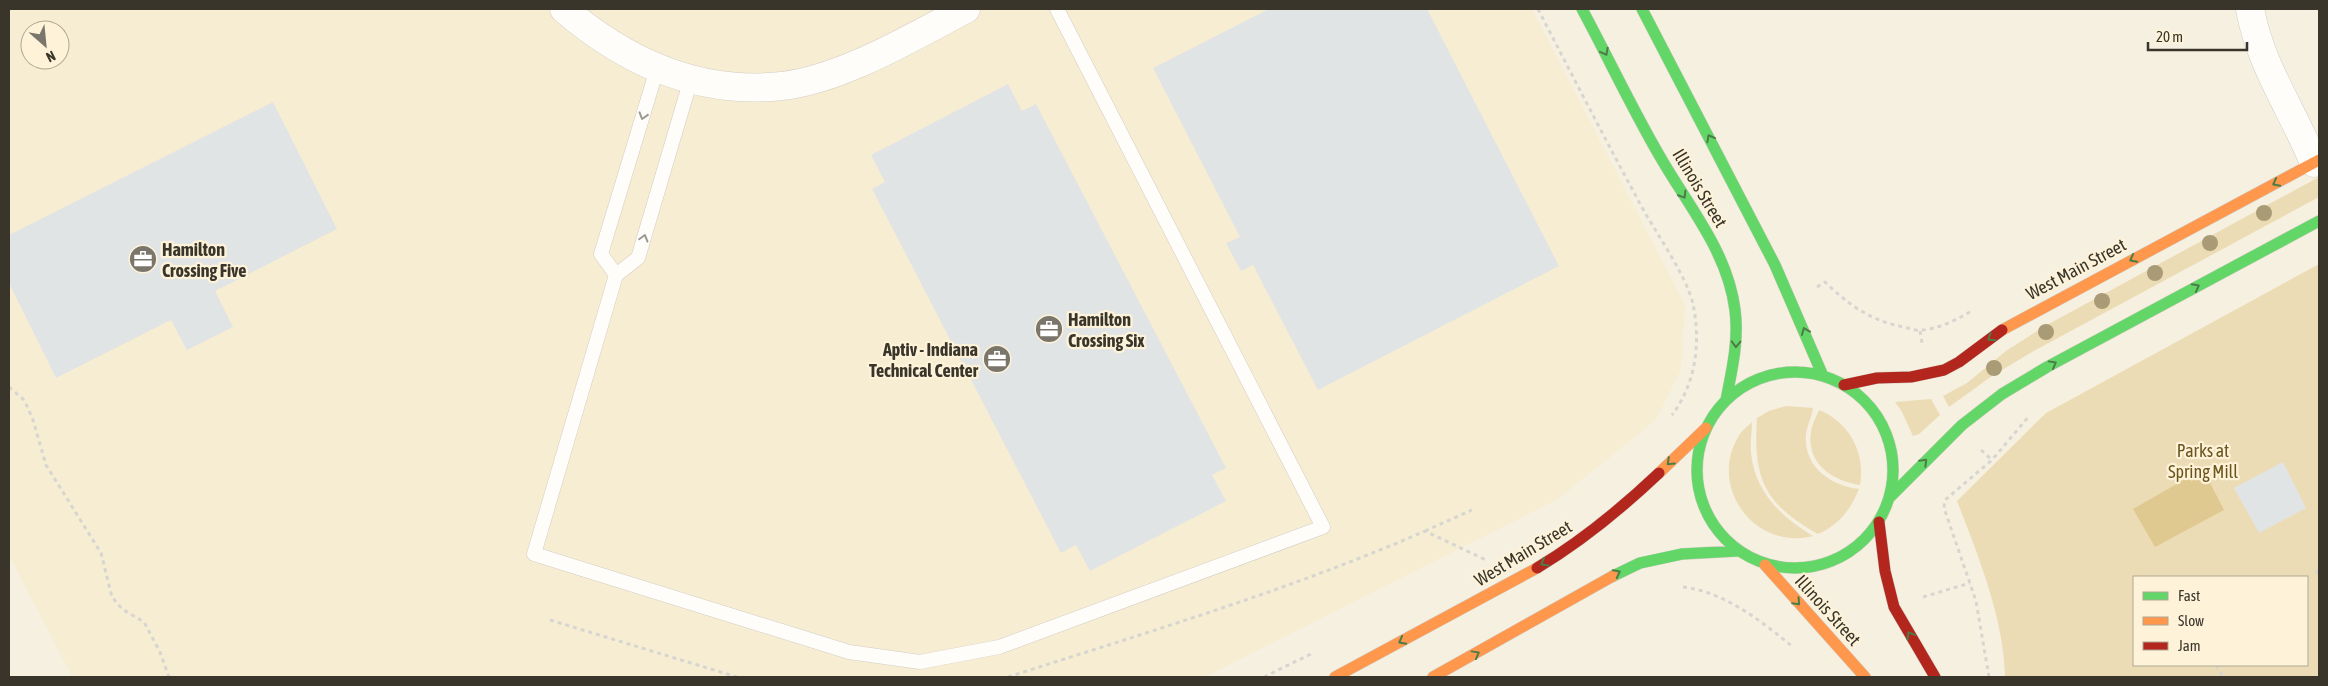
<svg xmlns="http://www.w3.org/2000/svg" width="2328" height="686" viewBox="0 0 2328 686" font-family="'Asap Condensed',sans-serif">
	<rect width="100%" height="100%" fill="#f6f0e1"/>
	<path fill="#f7edd3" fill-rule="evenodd" d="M9,9H1532L1685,305L1681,370L1656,420L1558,499L1205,677H72L9,555ZM30,30H60V60H30Z"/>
	<path fill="#ecdcb5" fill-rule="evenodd" d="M2319,177V197L2032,352L1992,376L1949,407L1943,396L1967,383L2006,351L2045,326Z
		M2319,264V677H2005C2004,619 1978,555 1957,501L2046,413ZM2134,577H2307V665H2134Z
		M1931,399L1940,415L1919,434L1913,436L1902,412L1895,402Z
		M1786,406L1813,408C1812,417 1807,425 1806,434C1803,467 1831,486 1859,489C1851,509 1839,525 1818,534C1764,504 1753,478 1757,418L1769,411Z
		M1819,410C1849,422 1866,453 1860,485C1833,481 1806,464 1811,432C1812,424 1816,417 1819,410Z
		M1752,422C1752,432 1750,442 1751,453C1755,492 1781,517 1813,536C1757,551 1709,490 1737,439C1740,432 1747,427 1752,422Z"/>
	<path fill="#e0c990" d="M2203,469L2224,510L2155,547L2133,509Z"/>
	<path fill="#e1e4e4" d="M1269,9H1427L1559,266L1318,390L1253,265L1241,271L1226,243L1240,237L1153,68Z
		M1008,84L1022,111L1036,104L1226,468L1212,475L1226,501L1090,571L1076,545L1061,553L872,189L885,182L871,155Z
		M273,102L337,229L215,291L233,327L187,350L171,320L56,378L9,283V235Z
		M2283,462L2306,508L2259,533L2234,488Z"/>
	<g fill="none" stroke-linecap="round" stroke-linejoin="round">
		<defs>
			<path id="lane" d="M691,79L638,258L616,275L534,554L849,652L920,662L999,647L1323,527L1057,9
				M616,275L601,254L657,69"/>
			<path id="street" d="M564,9C626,62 699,95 782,86C843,79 912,37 966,9
				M2250,9C2260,65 2293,111 2314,163"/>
			<path id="fast" d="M1582,9C1609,59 1633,111 1662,160C1690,208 1728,253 1735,310C1739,340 1732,370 1726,400
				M1642,9L1775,265L1823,376
				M1697 470a98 98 0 1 1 196 0a98 98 0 1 1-196 0Z
				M1890,497L1962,425L2002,394L2047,367L2319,221
				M1613,576L1640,563L1682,554L1737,551"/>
			<path id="slow" d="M2002,330L2319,160
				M1659,473L1706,428
				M1765,565L1865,677
				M1335,677L1537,568
				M1433,677L1613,576"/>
			<path id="jam" d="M1844,385L1877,378L1911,377L1944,370L1959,362L2002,330
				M1879,522L1885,571L1894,607L1935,677
				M1537,568C1582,541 1621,509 1659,473"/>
		</defs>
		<use href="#lane" stroke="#d2cdc2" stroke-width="15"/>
		<use href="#street" stroke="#d2cdc2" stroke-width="29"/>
		<use href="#fast" stroke="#d2cdc2" stroke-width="12"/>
		<use href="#slow" stroke="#d2cdc2" stroke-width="12"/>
		<use href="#jam" stroke="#d2cdc2" stroke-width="12"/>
		<path stroke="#d7d5d0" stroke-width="3" stroke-dasharray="4 4" stroke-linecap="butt" d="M1538,9C1571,73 1604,137 1638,200C1653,229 1686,274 1693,304C1701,343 1696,383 1672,415
			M1817,287L1825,282C1849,305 1871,321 1904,327C1910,329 1917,331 1923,330C1941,328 1958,319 1973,310
			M1920,331L1922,343
			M9,387L23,399L28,408L33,420L46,465L101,553L112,597L122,609L144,622L160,652L169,677
			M1981,450L1992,460
			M1425,531L1472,510
			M2316,570L2319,577
			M1683,587C1725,592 1761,621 1793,647
			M1923,597L1970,583
			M550,620L737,677
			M2216,665L2223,677
			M1008,677C1148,632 1290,590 1425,531L1486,560
			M1264,677L1313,653
			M1989,677L1976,601L1944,508L1945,500L1992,460L2030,415"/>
		<use href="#lane" stroke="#fefdfa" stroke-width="14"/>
		<use href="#street" stroke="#fefdfa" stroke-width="28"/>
		<use href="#fast" stroke="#63d668" stroke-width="11"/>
		<use href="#slow" stroke="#ff974d" stroke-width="11"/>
		<use href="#jam" stroke="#b3261e" stroke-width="11"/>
	</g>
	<g fill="#a99b75">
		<circle cx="2264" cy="213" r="8"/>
		<circle cx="2210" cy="243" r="8"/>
		<circle cx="2155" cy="273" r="8"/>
		<circle cx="2102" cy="301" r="8"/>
		<circle cx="2046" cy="332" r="8"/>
		<circle cx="1994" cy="368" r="8"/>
	</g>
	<defs><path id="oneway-chevron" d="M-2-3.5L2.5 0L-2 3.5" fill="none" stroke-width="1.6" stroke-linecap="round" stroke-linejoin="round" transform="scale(1.25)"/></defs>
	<g stroke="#4c7d46">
		<use href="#oneway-chevron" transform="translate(1605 52) rotate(62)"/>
		<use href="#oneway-chevron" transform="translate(1710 138) rotate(-118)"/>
		<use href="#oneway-chevron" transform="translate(2276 183) rotate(152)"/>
		<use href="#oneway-chevron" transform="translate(1683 195) rotate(58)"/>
		<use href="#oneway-chevron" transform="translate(2133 259) rotate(152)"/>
		<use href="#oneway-chevron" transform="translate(2196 287) rotate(-28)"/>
		<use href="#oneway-chevron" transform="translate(1805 331) rotate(-112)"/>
		<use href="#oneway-chevron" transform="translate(1991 338) rotate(145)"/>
		<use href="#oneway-chevron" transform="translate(1736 344) rotate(92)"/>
		<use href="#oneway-chevron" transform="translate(2053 364) rotate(-29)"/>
		<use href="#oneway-chevron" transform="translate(1670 462) rotate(136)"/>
		<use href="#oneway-chevron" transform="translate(1924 462) rotate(-45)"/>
		<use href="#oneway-chevron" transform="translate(1544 563) rotate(149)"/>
		<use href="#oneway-chevron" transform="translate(1617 573) rotate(-27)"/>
		<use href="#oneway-chevron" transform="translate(1797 602) rotate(47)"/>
		<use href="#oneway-chevron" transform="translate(1910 635) rotate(-121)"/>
		<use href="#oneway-chevron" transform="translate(1402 641) rotate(152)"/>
		<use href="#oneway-chevron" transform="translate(1476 654) rotate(-29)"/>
	</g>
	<g stroke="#9c9992">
		<use href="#oneway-chevron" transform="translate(643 116) rotate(107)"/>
		<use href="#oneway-chevron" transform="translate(644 238) rotate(-74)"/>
	</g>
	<defs>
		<symbol id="office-disc" viewBox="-11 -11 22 22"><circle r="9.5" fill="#7b766b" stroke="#fef3d9"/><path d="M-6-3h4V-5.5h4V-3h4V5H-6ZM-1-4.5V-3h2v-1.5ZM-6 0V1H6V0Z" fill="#fff"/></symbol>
	</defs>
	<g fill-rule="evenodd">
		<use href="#office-disc" x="127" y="243" width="32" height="32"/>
		<use href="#office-disc" x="1033" y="313" width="32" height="32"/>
		<use href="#office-disc" x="981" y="343" width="32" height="32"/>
	</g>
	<g text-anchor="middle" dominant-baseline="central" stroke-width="4.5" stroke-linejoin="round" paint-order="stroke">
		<g font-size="18" fill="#39352b" stroke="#fef3d9">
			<text transform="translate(1700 188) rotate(59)">Illinois Street</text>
			<text transform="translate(2076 269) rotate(-28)">West Main Street</text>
			<text transform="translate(1523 553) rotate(-31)">West Main Street</text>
			<text transform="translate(1828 610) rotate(48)">Illinois Street</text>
		</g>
		<g font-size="18" font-weight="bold" fill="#39352b" stroke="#fef3d9" text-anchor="start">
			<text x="162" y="249">Hamilton<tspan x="162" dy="21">Crossing Five</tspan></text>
			<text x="1068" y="319">Hamilton<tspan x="1068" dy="21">Crossing Six</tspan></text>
			<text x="978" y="349" text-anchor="end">Aptiv - Indiana<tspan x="978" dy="21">Technical Center</tspan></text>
		</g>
		<g font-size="18" fill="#6a551d" stroke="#fef3d9">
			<text x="2203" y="450">Parks at<tspan x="2203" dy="21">Spring Mill</tspan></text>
		</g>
	</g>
	<rect width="2328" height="686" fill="none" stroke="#39352b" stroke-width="20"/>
	<rect x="2133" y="576" width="175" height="90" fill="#fef3d9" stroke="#afa793"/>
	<rect x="2143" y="592" width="25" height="8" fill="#63d668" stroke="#afa793"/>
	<text x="2178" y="601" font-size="15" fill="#39352b">Fast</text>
	<rect x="2143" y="617" width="25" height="8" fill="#ff974d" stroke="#afa793"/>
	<text x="2178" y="626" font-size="15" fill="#39352b">Slow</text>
	<rect x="2143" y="642" width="25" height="8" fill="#b3261e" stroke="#afa793"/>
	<text x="2178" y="651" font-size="15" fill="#39352b">Jam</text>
	<g transform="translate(45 45) rotate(153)"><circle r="24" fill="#fef3d9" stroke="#afa793"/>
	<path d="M0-4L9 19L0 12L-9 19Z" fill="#7b766b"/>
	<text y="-8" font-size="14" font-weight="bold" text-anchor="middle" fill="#39352b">N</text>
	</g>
	<path d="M2148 42v8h99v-8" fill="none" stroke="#39352b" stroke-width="2.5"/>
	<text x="2156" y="42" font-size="15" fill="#39352b" stroke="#fef3d9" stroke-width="4" paint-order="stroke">20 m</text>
</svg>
